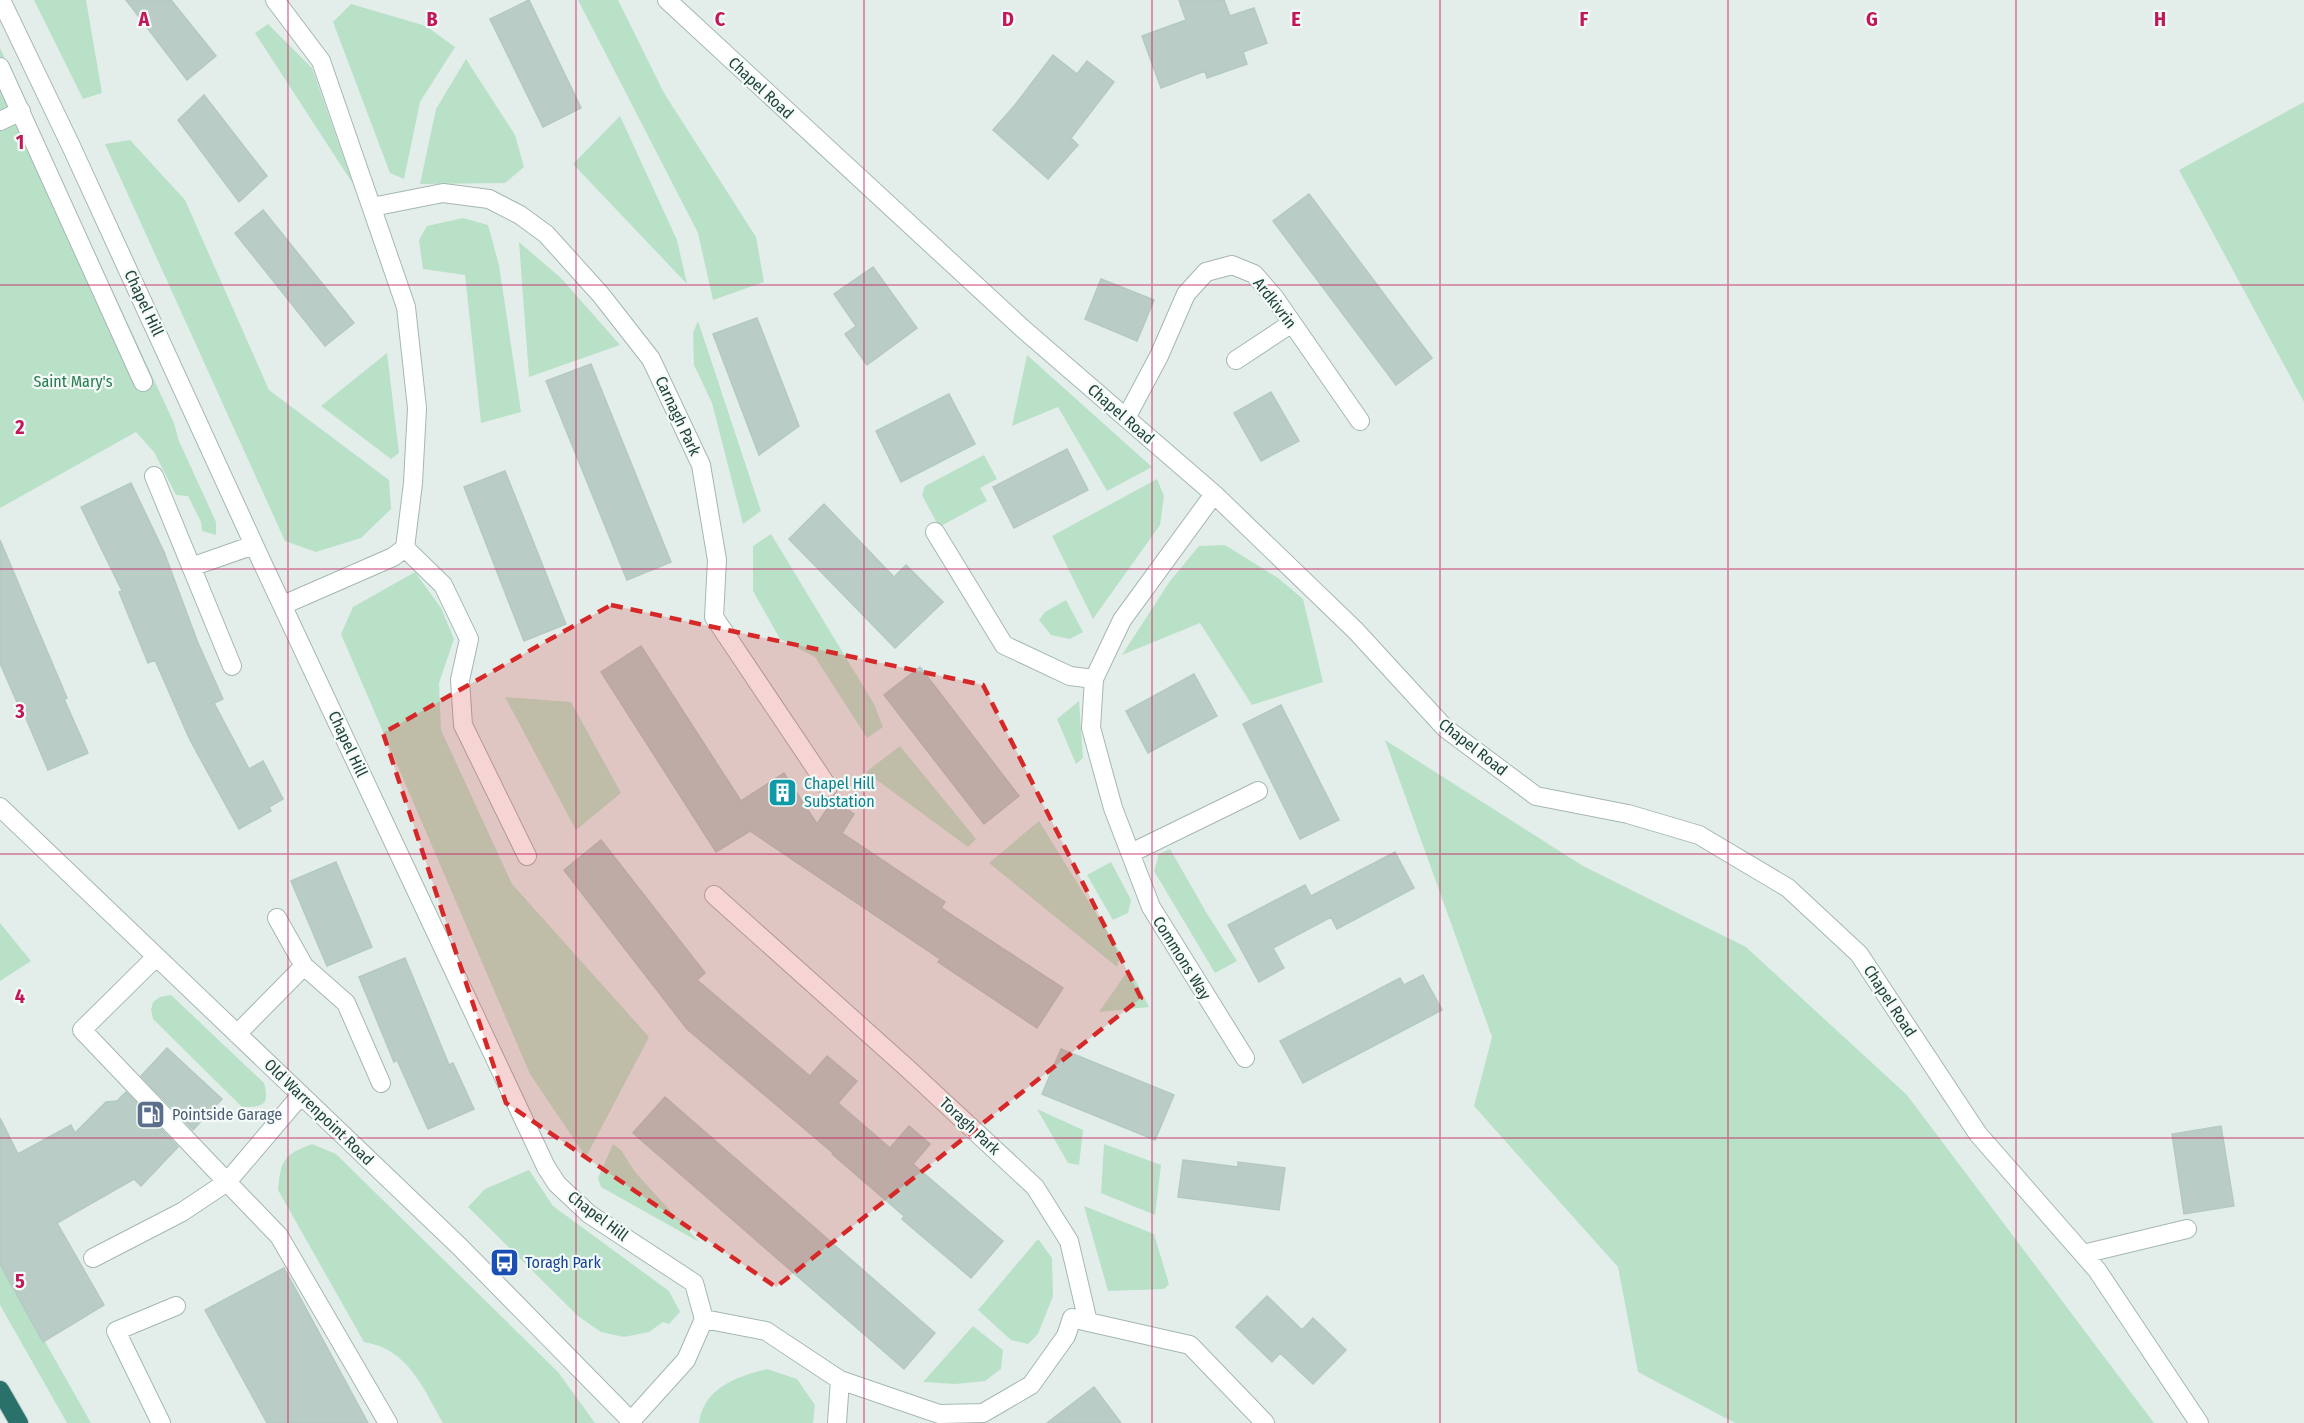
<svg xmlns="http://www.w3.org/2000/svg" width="2304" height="1423" viewBox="0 0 2304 1423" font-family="'Fira Sans Condensed',sans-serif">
	<rect width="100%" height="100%" fill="#e3eeea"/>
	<path fill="#b9e1c8" d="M34,0H86L102,93L83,99Z
		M578,0H618L664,93L756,237L764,282L713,300L698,233Z
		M351,4L426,26L455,47L420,102L404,179L390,173L333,22Z
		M268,24L312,68L353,184L255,33Z
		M0,48L174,423L179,441L216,522V535L202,531L201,522L188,496L176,495L154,452L136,432L0,508Z
		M466,59L515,135L524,167L505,183L420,184L436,109Z
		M2304,102V402L2179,170Z
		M620,116L677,240L687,284L573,164Z
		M130,140L185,200L269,390L389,480L391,509L361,538L316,552L285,541L105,144Z
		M463,218L488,225L499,265L521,412L481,423L465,275L423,269L419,240L427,226Z
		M519,242L561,278L620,345L529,377Z
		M698,321L761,511L743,524L712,403L694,365L693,333Z
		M387,353L399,453L391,459L321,406Z
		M1027,355L1152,467L1107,491L1058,407L1012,426Z
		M984,455L997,479L980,488L987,501L939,527L922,495L925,486Z
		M1157,479L1164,496L1160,525L1093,619L1052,536Z
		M771,534L874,704L883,727L867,738L815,657L780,639L753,591V546Z
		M1225,545L1278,578L1303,599L1323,682L1252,705L1200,623L1122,655L1170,581L1199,546Z
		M415,572L441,608L454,639L439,683L441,730L512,884L649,1037L586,1157L530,1074L341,634L353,607Z
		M1066,600L1083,632L1070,639L1051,635L1039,620L1045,612Z
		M505,697L571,702L621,793L576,830Z
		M1079,701L1083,758L1076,764L1057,719Z
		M1385,740L1583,866L1746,947L1907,1095L2154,1423H1735L1638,1372L1618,1267L1474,1106L1492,1037Z
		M900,746L976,839L968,847L866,772Z
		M1039,821L1121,954L1117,967L989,863Z
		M1170,849L1206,912L1237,961L1215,973L1154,871L1159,854Z
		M1111,862L1131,900L1128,913L1113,920L1087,875Z
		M0,923L31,961L0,981Z
		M1127,972L1132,973L1149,1007L1099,1012Z
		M171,995L264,1083C270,1105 263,1107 242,1107L153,1019L151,1010L153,1002L160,997Z
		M1037,1109L1083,1130L1079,1165L1068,1163Z
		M312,1144L336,1154L558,1372L595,1423H443C423,1388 408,1349 364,1342L278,1190C281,1160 283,1155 312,1144Z
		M613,1144L621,1150L635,1172L699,1242L601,1187L598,1178Z
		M1104,1144L1161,1165L1155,1215L1101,1193Z
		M529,1170L553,1206L669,1291L680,1312L669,1324L663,1322L649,1332L624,1337L601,1332L578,1316L468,1207L485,1189Z
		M1084,1206L1154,1234L1169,1284L1164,1289L1108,1291Z
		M1038,1239L1052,1258L1053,1296L1038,1334L1028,1344L1011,1340L978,1310Z
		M0,1262L91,1423H67L0,1305Z
		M973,1326L1003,1350L1001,1369L985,1381L955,1384L923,1382Z
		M767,1369L797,1379L815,1405L813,1423H699C704,1387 737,1377 767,1369Z"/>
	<path fill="#baccc6" stroke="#b4c9c2" stroke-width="1.5" d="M126,0H171L216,56L187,80Z
		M529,0L581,108L543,127L490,19Z
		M1179,0H1224L1230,16L1254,8L1267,43L1243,52L1247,64L1207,78L1205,71L1161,88L1142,36L1186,20Z
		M1053,55L1077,74L1087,61L1114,82L1071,138L1078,145L1048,179L993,130L1015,105Z
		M204,95L267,176L239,202L178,120Z
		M1309,194L1432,358L1396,385L1273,221Z
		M263,210L354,323L325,346L235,233Z
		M873,267L917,328L867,365L845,334L856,326L834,294Z
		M1101,279L1154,300L1137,341L1085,319Z
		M757,318L799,426L759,455L713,334Z
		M591,364L671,562L627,580L546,381Z
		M1271,392L1299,441L1261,461L1234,413Z
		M949,394L975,444L901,482L876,431Z
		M1067,449L1088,490L1014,528L993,487Z
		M505,471L566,624L524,641L464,487Z
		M131,483L164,552L198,643L223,699L214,703L249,769L263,761L283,799L269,807L271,811L239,829L190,740L155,660L148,663L119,592L122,591L81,507Z
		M824,504L894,577L906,565L943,602L895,648L789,539Z
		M0,540L67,698L64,699L88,753L48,770L25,716H23L0,663Z
		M641,646L741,801L784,773L817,824L833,800L854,814L842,833L945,902L941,908L1063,988L1037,1028L938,962L940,959L750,831L716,852L601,672Z
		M920,667L1019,796L984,824L884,695Z
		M1194,674L1217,716L1148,753L1126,711Z
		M1281,705L1339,820L1300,839L1243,724Z
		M601,840L705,973L697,980L810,1076L827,1056L857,1081L838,1103L890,1148L909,1126L930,1144L913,1164L1003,1241L971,1278L902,1219L904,1216L832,1154L833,1153L687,1029L564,870Z
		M1395,852L1414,888L1337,929L1331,917L1273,948L1284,968L1259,982L1228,925L1305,885L1311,896Z
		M336,862L372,947L327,966L291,881Z
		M405,958L449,1065L453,1063L474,1109L428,1129L397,1060L394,1062L359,977Z
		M1423,975L1442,1010L1303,1083L1280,1041L1400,978L1404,985Z
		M167,1048L222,1099L193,1130L141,1076Z
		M1061,1049L1174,1095L1155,1140L1042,1094Z
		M126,1092L178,1147L141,1186L134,1179L57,1223L104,1305L43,1342L0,1264V1118L18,1154L71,1125L75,1133L106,1102L117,1101Z
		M665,1097L935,1333L904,1369L633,1133Z
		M2221,1126L2234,1206L2184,1214L2172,1134Z
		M1183,1160L1238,1167V1162L1285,1168L1279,1210L1178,1197Z
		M284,1268L368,1423H267L205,1310Z
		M1267,1296L1302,1330L1313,1318L1346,1350L1313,1384L1280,1353L1272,1362L1236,1327Z
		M1094,1387L1121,1423H1047Z"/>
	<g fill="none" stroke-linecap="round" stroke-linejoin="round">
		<defs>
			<path id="minor" d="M1,0L71,146L260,558L546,1167L557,1184L589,1214L694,1283L704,1319L686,1360L631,1421
				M275,0L321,61L406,307L417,408L413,483L405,548L393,557L283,605
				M667,0L1022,328L1214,494L1356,631L1445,728L1536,796L1628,814L1699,835L1788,888L1859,954L1978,1134L2097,1270L2199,1423
				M0,67L143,382
				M0,121L21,111
				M372,207L443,193L489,199L520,215L546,234L601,295L651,359L701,465L717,560L714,617L828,787
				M1236,360L1292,323
				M1126,418L1159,356L1186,294L1206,272L1232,265L1254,274L1274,297L1360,421
				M154,476L232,666
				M1214,494L1122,620L1094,679L1091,728L1113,808L1151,907L1245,1058
				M935,532L1004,645L1070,676L1094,679
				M405,548L443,585L469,639L460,680L463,725L527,856
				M191,567L254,545
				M0,807L459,1246L633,1423
				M1131,853L1258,791
				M277,918L304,966L346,1003L381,1083
				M237,1034L304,966
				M301,1095L227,1182L279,1236L388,1423
				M2083,1254L2187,1229
				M93,1258L182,1212L227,1182L82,1030L156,957
				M704,1319L766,1331L840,1380L939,1414L983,1413L1031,1385L1066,1336L1072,1318L1088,1322L1069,1241L1035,1187L907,1068L714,895
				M1088,1322L1190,1345L1265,1423
				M161,1423L116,1331L176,1306
				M837,1423L840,1380"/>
			<path id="highway" d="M0,1390L19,1423"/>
		</defs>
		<use href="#minor" stroke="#a5b7b2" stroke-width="20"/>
		<use href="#highway" stroke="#c1cac8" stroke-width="20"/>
		<use href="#minor" stroke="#fff" stroke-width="18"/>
		<use href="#highway" stroke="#297169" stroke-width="18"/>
	</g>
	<path fill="#d62828" fill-opacity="0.2" stroke="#d62828" stroke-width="4.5" stroke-dasharray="12 8" stroke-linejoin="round" d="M611,605L983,685L1141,998L776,1287L506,1103L383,733Z"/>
	<path fill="none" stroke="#c2185b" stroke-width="1.5" stroke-opacity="0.55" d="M288,0V1423M576,0V1423M864,0V1423M1152,0V1423M1440,0V1423M1728,0V1423M2016,0V1423M0,285H2304M0,569H2304M0,854H2304M0,1138H2304"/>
	<defs>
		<symbol id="building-square" viewBox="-11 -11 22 22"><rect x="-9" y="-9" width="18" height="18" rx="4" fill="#0f9aa8" stroke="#f4faf7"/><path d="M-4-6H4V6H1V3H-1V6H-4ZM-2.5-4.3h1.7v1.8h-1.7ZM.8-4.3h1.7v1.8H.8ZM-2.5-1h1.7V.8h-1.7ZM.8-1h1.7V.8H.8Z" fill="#fff"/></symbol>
		<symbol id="fuel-square" viewBox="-11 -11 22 22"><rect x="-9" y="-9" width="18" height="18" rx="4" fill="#5c6f8a" stroke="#f4faf7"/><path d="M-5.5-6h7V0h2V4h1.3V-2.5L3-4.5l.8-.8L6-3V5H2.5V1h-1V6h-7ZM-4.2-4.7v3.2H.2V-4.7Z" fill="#fff"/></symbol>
		<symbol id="bus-square" viewBox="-11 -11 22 22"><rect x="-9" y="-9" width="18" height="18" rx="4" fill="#1a4fb4" stroke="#f4faf7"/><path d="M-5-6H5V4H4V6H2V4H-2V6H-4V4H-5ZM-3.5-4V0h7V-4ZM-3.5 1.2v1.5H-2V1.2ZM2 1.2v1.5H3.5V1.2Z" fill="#fff"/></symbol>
	</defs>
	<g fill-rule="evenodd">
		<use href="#building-square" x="766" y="776" width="33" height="33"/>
		<use href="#fuel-square" x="134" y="1098" width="33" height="33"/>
		<use href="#bus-square" x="488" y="1246" width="33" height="33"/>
	</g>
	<g text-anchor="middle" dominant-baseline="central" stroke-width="4.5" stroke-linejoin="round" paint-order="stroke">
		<g font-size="16" fill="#20423c" stroke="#f4faf7">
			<text transform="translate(761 88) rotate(43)">Chapel Road</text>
			<text transform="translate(144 303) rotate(65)">Chapel Hill</text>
			<text transform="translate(1275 303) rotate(52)">Ardkivrin</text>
			<text transform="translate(1121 414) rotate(41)">Chapel Road</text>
			<text transform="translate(678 416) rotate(65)">Carnagh Park</text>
			<text transform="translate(348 744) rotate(65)">Chapel Hill</text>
			<text transform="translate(1473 747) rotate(38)">Chapel Road</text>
			<text transform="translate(1182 958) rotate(58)">Commons Way</text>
			<text transform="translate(1890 1001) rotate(57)">Chapel Road</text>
			<text transform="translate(319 1112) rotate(44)">Old Warrenpoint Road</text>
			<text transform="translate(970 1126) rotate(43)">Toragh Park</text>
			<text transform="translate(598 1216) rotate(37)">Chapel Hill</text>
		</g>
		<g font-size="16" fill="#267d4f" stroke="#f4faf7">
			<text x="73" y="381">Saint Mary's</text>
		</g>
		<g font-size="16" fill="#0d838f" stroke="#f4faf7" text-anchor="start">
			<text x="804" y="783">Chapel Hill<tspan x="804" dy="18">Substation</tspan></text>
		</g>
		<g font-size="16" fill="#4e5e75" stroke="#f4faf7" text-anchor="start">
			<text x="172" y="1114">Pointside Garage</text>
		</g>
		<g font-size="16" fill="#164399" stroke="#f4faf7" text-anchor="start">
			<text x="525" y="1262">Toragh Park</text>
		</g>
	</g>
	<g font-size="20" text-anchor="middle" font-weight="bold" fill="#c2185b" stroke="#f4faf7" stroke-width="4.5" stroke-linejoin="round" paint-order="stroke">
		<text x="144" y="26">A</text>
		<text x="432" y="26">B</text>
		<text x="720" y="26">C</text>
		<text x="1008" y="26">D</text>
		<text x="1296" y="26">E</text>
		<text x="1584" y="26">F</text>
		<text x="1872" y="26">G</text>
		<text x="2160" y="26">H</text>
		<text x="20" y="149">1</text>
		<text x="20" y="434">2</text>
		<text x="20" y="718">3</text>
		<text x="20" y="1003">4</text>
		<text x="20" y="1288">5</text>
	</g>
</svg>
